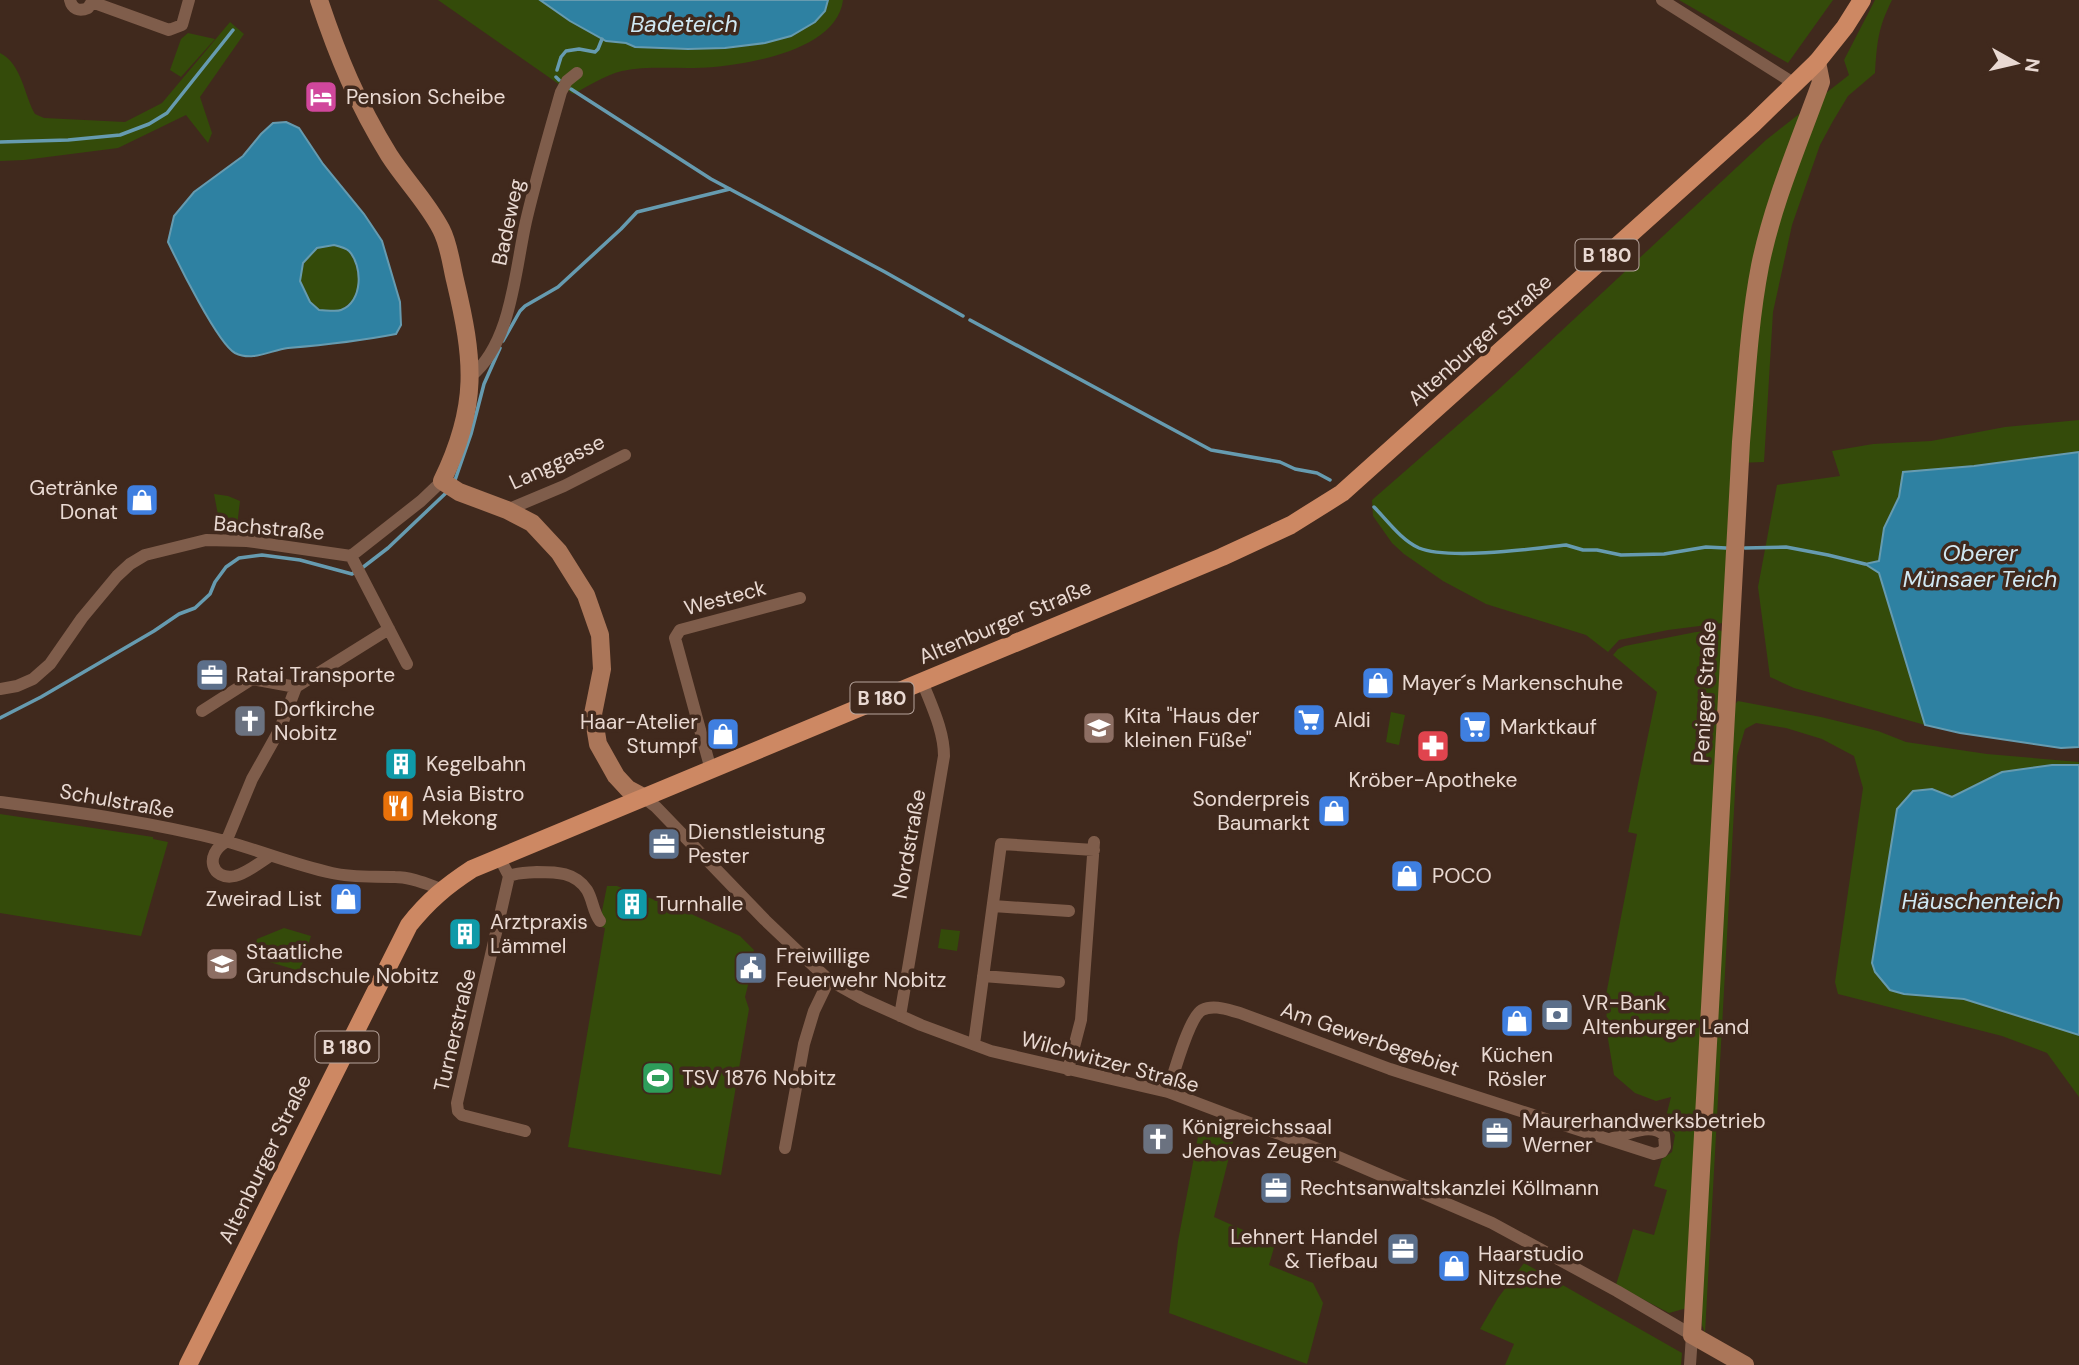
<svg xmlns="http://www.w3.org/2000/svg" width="2079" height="1365" viewBox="0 0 2079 1365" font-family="'DM Sans',sans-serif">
	<rect width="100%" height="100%" fill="#40291d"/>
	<path fill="#344b0a" d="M438,0H540L570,21L606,41L626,43L635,47L661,49L725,48L765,43L791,36L825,11L828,0H843C837,49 754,63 714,67C683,70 652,65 622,71C605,75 589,86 573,94Z
		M1679,0H1833L1788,63Z
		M1875,0H1892C1878,28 1877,42 1875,73L1848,96L1833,121L1820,145L1792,225L1773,312L1764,462L1736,463L1723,623L1668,630L1619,640L1608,652L1586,635L1486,604L1443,581L1404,554L1392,543L1373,516L1372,500L1498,390L1766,140L1849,75L1844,60Z
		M230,22L244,34L200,97L212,133L208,143L186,115L118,148L24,160L0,161V53C22,64 24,95 35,114L44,118L125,122L162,103Z
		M188,33L215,39L181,77L170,70L181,39Z
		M334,244L348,250L355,262L360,282L356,298L341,310H319L310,302L300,281L304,263L317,248Z
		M2079,420V452L1974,466L1903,472L1899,497L1884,528L1879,561L1867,564L1879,573L1925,725L1794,688L1770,677L1758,587L1777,485L1840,476L1832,451L1873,444L1931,441L2005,427Z
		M214,494L228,496L240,501L237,526L224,525L223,515H218Z
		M1719,630L1724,632L1687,1308L1669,1313L1616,1285L1633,1229L1654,1235L1667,1190L1654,1186L1662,1159L1672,1152L1675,1135L1665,1121L1671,1097L1656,1101L1635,1093L1614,1075L1607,1033L1606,995L1637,834L1628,832L1657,692L1613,655L1618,649L1625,646L1696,632Z
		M1738,701L1821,717L1878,731L1906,742L1987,754L2079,762V765H2052L2003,772L1952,797C1924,787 1915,784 1897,809L1872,963L1904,994L1964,999L2079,1035V1097L2047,1053L2002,1036L1838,994L1835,982L1863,788L1854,756L1822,739L1786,728L1756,723L1745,729L1737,756L1705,1333L1702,1325L1701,1311L1735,704Z
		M1391,712L1405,715L1399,745L1386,742Z
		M0,814L153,837V839L168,842L141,936L0,913Z
		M607,886H617L680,909L740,936L754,950L753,954L738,970L749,981L745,997L749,1009L721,1175L568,1147L605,928L599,926Z
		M284,928L311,936L300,971L252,957L257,939Z
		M941,929L960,931L957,951L938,948Z
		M1200,1126L1234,1137L1214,1217L1275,1244L1269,1265L1313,1283L1323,1303L1307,1364L1169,1313L1178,1241Z
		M1524,1263L1682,1353L1681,1365H1505L1514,1344L1480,1329L1498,1298Z"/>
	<path fill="#2e81a2" stroke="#669bb0" stroke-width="2" fill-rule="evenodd" d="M540,0H828L825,11L815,22L791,36L765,43L725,48L688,49L635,47L626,43L606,41L570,21Z
		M286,122L299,128L323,164L364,214L382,241L400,302L401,325L396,334C360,341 324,345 288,348C271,350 253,362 235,353C218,344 178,263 168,242L174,216L194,192L243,156L261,134L273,123ZM334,245C338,246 346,248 349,251C363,266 363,302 341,310C336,312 325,310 319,310L310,302L300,281L303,263L317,248Z
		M2079,452V747L2061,748L1960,733L1925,725L1879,573L1865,564L1879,561L1884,528L1899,497L1903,472L1974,466Z
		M2052,765H2079V1035L1964,999L1904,994L1890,990L1875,972L1872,963L1897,809L1913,791L1932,789L1952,797L2002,772Z"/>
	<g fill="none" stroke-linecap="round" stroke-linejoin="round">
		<path stroke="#669bb0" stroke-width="3.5" d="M557,70L561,57L566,51L579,49L595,52L598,49L602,39
			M556,77L559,80
			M571,89L711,179L885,272L963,316
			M0,142L68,140L120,135L149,124L167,113L233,30
			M970,320L1211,450L1280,462L1295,469L1317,473L1330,480
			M503,341L520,311L525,306L558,287L621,229L637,212L730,189
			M454,483L471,434L484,384L500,348
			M1374,507C1387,520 1401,540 1419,548C1448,560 1532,549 1566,545L1583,550H1597L1621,555L1664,554L1706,547L1726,548
			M1745,548L1786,547L1828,555L1865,564
			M362,568L388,548L447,492
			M0,718L41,697L154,631L179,614L195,608L210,594L215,582L226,567L239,558L262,555L300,560L352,574L355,572"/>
		<path stroke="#7f5d4b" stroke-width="12" d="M70,0C72,9 79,12 88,8L93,0
			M1662,0L1795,84
			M92,2L169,30L182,25L189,0
			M471,376C513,342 515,266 527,217C537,175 549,134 561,92L567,81L577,73
			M507,510L564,486L625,455
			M351,556L407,664
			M296,687L389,629
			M0,689L17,686L33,679L50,664L82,618L117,576L130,564L145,555L206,540L247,541L351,556L421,501L442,481
			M202,711L252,679L296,687
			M711,770L675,638L680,630L800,598
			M643,797L656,807L765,920L806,959L829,980L863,999L921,1025L991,1051L1168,1092L1329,1153L1492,1223L1617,1291L1692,1335L1690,1365
			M0,802C75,812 152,822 225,841C261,851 295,865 332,873C353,878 374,876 395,877C411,877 427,884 441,889
			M226,842L252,779L280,729L296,687
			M226,842C204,854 211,881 235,876C247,873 259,863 270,856
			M499,857L509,876L457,1103L458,1111L462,1115L525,1131
			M509,876C519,872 527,873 537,872C557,872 575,872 587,890C593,900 593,912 600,921
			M993,906L1069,911
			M983,976L1059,982
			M900,1016L944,756C944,730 931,705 922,681
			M974,1044L1001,844L1094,850
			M1068,1070L1081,1020L1094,842
			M1168,1092C1173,1076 1189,1017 1202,1010C1214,1004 1228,1010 1240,1013L1390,1069L1654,1154L1662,1152L1665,1147L1664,1135C1651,1122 1626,1135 1610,1139
			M785,1148L804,1044L814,1011L829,980"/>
		<path stroke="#ab7659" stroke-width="18" d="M319,0C338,57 357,103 389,155C405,180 427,202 441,229C449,244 451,263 455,280C474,360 479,405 442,481L459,492L507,510L532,523L559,552L586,595L600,635L602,669L593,714L598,744L616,776L628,789L643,797
			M1745,1365L1692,1335L1741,442C1746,384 1749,323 1760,266C1773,202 1799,143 1821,82L1817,62"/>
		<path stroke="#cd8863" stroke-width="18" d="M188,1365L409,925C428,901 446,886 472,869L1222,557L1291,525L1342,493L1753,124L1817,62L1845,27L1862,0"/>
	</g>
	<defs>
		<symbol id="hotel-square" viewBox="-11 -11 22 22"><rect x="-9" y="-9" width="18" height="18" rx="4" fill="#d1479c" stroke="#40291d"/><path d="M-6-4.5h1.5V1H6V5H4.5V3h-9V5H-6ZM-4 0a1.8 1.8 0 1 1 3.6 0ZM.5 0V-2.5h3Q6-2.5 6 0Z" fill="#fff"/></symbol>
		<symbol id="shop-square" viewBox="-11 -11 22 22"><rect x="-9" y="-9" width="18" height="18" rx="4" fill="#3f7fe0" stroke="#40291d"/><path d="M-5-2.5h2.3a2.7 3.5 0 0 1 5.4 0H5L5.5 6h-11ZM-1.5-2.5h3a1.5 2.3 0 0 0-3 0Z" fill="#fff"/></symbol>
		<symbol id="office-square" viewBox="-11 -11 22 22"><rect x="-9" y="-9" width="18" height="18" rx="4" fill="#5c6f8a" stroke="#40291d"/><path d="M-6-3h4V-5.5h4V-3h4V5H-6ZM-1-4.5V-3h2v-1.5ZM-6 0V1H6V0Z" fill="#fff"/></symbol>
		<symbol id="supermarket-square" viewBox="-11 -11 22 22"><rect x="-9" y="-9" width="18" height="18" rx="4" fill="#3f7fe0" stroke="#40291d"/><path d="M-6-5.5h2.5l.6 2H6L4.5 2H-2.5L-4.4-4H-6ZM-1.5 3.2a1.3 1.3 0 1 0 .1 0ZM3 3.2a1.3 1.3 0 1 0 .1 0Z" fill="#fff"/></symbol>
		<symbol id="church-square" viewBox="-11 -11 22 22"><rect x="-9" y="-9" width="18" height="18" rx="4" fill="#6b7280" stroke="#40291d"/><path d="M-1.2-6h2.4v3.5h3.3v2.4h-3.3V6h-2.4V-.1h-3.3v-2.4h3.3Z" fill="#fff"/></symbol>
		<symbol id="school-square" viewBox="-11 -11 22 22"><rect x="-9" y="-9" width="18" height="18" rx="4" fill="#8d6e63" stroke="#40291d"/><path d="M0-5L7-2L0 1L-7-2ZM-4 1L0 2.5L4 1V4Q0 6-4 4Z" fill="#fff"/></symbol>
		<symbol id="pharmacy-square" viewBox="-11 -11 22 22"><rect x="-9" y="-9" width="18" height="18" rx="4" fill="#e0444e" stroke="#40291d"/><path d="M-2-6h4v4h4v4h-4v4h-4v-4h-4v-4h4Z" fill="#fff"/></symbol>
		<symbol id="building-square" viewBox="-11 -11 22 22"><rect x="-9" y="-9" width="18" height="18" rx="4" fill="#0f9aa8" stroke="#40291d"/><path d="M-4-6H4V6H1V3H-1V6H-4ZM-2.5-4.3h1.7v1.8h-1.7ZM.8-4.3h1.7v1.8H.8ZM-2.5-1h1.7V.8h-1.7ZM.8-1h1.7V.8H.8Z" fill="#fff"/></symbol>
		<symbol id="restaurant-square" viewBox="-11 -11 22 22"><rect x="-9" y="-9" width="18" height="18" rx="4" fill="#e8710a" stroke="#40291d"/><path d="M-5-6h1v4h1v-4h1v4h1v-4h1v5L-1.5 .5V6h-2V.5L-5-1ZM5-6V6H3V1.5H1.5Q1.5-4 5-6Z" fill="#fff"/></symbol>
		<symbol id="civic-square" viewBox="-11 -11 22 22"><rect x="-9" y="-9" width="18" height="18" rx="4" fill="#5c6f8a" stroke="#40291d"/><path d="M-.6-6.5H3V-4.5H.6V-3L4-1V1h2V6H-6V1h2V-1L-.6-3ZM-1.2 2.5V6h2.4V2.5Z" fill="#fff"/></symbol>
		<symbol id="bank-square" viewBox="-11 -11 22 22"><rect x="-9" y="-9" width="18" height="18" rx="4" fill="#5c6f8a" stroke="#40291d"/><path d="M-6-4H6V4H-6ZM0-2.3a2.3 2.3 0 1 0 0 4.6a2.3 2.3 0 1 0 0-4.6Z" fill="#fff"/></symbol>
		<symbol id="stadium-square" viewBox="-11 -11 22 22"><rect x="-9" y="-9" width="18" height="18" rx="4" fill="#2e9e5b" stroke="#40291d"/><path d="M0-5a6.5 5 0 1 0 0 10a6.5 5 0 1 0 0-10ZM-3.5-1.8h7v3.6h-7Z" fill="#fff"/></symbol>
	</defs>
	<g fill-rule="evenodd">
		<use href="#hotel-square" x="302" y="78" width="38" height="38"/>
		<use href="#shop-square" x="123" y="481" width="38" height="38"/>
		<use href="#office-square" x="193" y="656" width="38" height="38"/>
		<use href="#shop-square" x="1359" y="664" width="38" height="38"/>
		<use href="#supermarket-square" x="1290" y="701" width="38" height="38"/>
		<use href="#church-square" x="231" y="702" width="38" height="38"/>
		<use href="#supermarket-square" x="1456" y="708" width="38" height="38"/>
		<use href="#school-square" x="1080" y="709" width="38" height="38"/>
		<use href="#shop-square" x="704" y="715" width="38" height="38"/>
		<use href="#pharmacy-square" x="1414" y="727" width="38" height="38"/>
		<use href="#building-square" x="382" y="745" width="38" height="38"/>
		<use href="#restaurant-square" x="379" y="787" width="38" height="38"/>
		<use href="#shop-square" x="1315" y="792" width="38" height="38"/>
		<use href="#office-square" x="645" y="825" width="38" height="38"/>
		<use href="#shop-square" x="1388" y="857" width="38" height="38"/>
		<use href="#shop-square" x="327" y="880" width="38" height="38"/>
		<use href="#building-square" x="613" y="885" width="38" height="38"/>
		<use href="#building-square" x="446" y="915" width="38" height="38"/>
		<use href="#school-square" x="203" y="945" width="38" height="38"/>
		<use href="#civic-square" x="732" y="949" width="38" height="38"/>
		<use href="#bank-square" x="1538" y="996" width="38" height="38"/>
		<use href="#shop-square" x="1498" y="1002" width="38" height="38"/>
		<use href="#stadium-square" x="639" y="1059" width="38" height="38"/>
		<use href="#office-square" x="1478" y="1114" width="38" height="38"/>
		<use href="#church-square" x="1139" y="1120" width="38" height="38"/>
		<use href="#office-square" x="1257" y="1169" width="38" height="38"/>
		<use href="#office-square" x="1384" y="1230" width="38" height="38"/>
		<use href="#shop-square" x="1435" y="1247" width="38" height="38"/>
	</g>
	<g text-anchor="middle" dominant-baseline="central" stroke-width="7" stroke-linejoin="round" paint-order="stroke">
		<g fill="#40291d" stroke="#b6a49c" stroke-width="2">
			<rect x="1575.5" y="239.5" width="63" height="31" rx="5"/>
			<rect x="850.5" y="682.5" width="63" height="31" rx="5"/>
			<rect x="315.5" y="1031.5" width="63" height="31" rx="5"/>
		</g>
		<g font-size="19" font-weight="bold" fill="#e9d9d2">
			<text x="1607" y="255">B 180</text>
			<text x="882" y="698">B 180</text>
			<text x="347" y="1047">B 180</text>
		</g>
		<g font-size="21" fill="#e9d9d2" stroke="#40291d" text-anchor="start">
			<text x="346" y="97">Pension Scheibe</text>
			<text x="118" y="488" text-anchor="end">Getränke<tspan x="118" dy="24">Donat</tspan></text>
			<text x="236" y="675">Ratai Transporte</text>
			<text x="1402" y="683">Mayer´s Markenschuhe</text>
			<text x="274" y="709">Dorfkirche<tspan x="274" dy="24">Nobitz</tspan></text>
			<text x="1124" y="716">Kita "Haus der<tspan x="1124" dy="24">kleinen Füße"</tspan></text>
			<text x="1334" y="720">Aldi</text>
			<text x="698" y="722" text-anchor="end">Haar-Atelier<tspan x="698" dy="24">Stumpf</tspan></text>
			<text x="1500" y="727">Marktkauf</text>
			<text x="426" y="764">Kegelbahn</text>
			<text x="1433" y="780" text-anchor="middle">Kröber-Apotheke</text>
			<text x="422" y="794">Asia Bistro<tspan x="422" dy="24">Mekong</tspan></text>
			<text x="1310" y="799" text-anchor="end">Sonderpreis<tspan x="1310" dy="24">Baumarkt</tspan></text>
			<text x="688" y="832">Dienstleistung<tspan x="688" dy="24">Pester</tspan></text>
			<text x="1432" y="876">POCO</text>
			<text x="322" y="899" text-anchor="end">Zweirad List</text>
			<text x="656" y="904">Turnhalle</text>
			<text x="490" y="922">Arztpraxis<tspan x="490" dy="24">Lämmel</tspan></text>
			<text x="246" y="952">Staatliche<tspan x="246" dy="24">Grundschule Nobitz</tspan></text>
			<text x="776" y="956">Freiwillige<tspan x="776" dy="24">Feuerwehr Nobitz</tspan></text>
			<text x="1582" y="1003">VR-Bank<tspan x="1582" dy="24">Altenburger Land</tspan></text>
			<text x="1517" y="1055" text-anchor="middle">Küchen<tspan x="1517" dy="24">Rösler</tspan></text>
			<text x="682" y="1078">TSV 1876 Nobitz</text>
			<text x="1522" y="1121">Maurerhandwerksbetrieb<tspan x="1522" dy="24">Werner</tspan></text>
			<text x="1182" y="1127">Königreichssaal<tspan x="1182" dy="24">Jehovas Zeugen</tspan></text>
			<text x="1300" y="1188">Rechtsanwaltskanzlei Köllmann</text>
			<text x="1378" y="1237" text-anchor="end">Lehnert Handel<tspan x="1378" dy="24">&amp; Tiefbau</tspan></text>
			<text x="1478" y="1254">Haarstudio<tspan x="1478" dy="24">Nitzsche</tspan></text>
		</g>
		<g font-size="21" fill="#e9d9d2" stroke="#40291d">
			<text transform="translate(508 222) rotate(-78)">Badeweg</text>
			<text transform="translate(1480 340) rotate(-42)">Altenburger Straße</text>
			<text transform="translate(557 462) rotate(-25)">Langgasse</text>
			<text transform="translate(269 528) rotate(5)">Bachstraße</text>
			<text transform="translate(725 598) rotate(-15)">Westeck</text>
			<text transform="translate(1005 622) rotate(-23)">Altenburger Straße</text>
			<text transform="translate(1705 692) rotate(-87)">Peniger Straße</text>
			<text transform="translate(117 801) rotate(10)">Schulstraße</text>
			<text transform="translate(909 844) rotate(-80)">Nordstraße</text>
			<text transform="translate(455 1030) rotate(-77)">Turnerstraße</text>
			<text transform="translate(1370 1039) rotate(19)">Am Gewerbegebiet</text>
			<text transform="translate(1110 1062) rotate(15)">Wilchwitzer Straße</text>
			<text transform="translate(265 1159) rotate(-64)">Altenburger Straße</text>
		</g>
		<g font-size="23" font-style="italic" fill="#d0e8f3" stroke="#40291d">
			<text x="684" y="24">Badeteich</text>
			<text x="1980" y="553">Oberer<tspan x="1980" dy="26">Münsaer Teich</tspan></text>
			<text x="1981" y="901">Häuschenteich</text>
		</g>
	</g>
	<g transform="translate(2016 63) rotate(98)" stroke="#40291d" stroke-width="5" paint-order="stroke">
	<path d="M0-5L12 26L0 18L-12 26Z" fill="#e9d9d2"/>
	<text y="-10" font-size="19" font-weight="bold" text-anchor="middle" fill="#e9d9d2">N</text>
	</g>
</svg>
